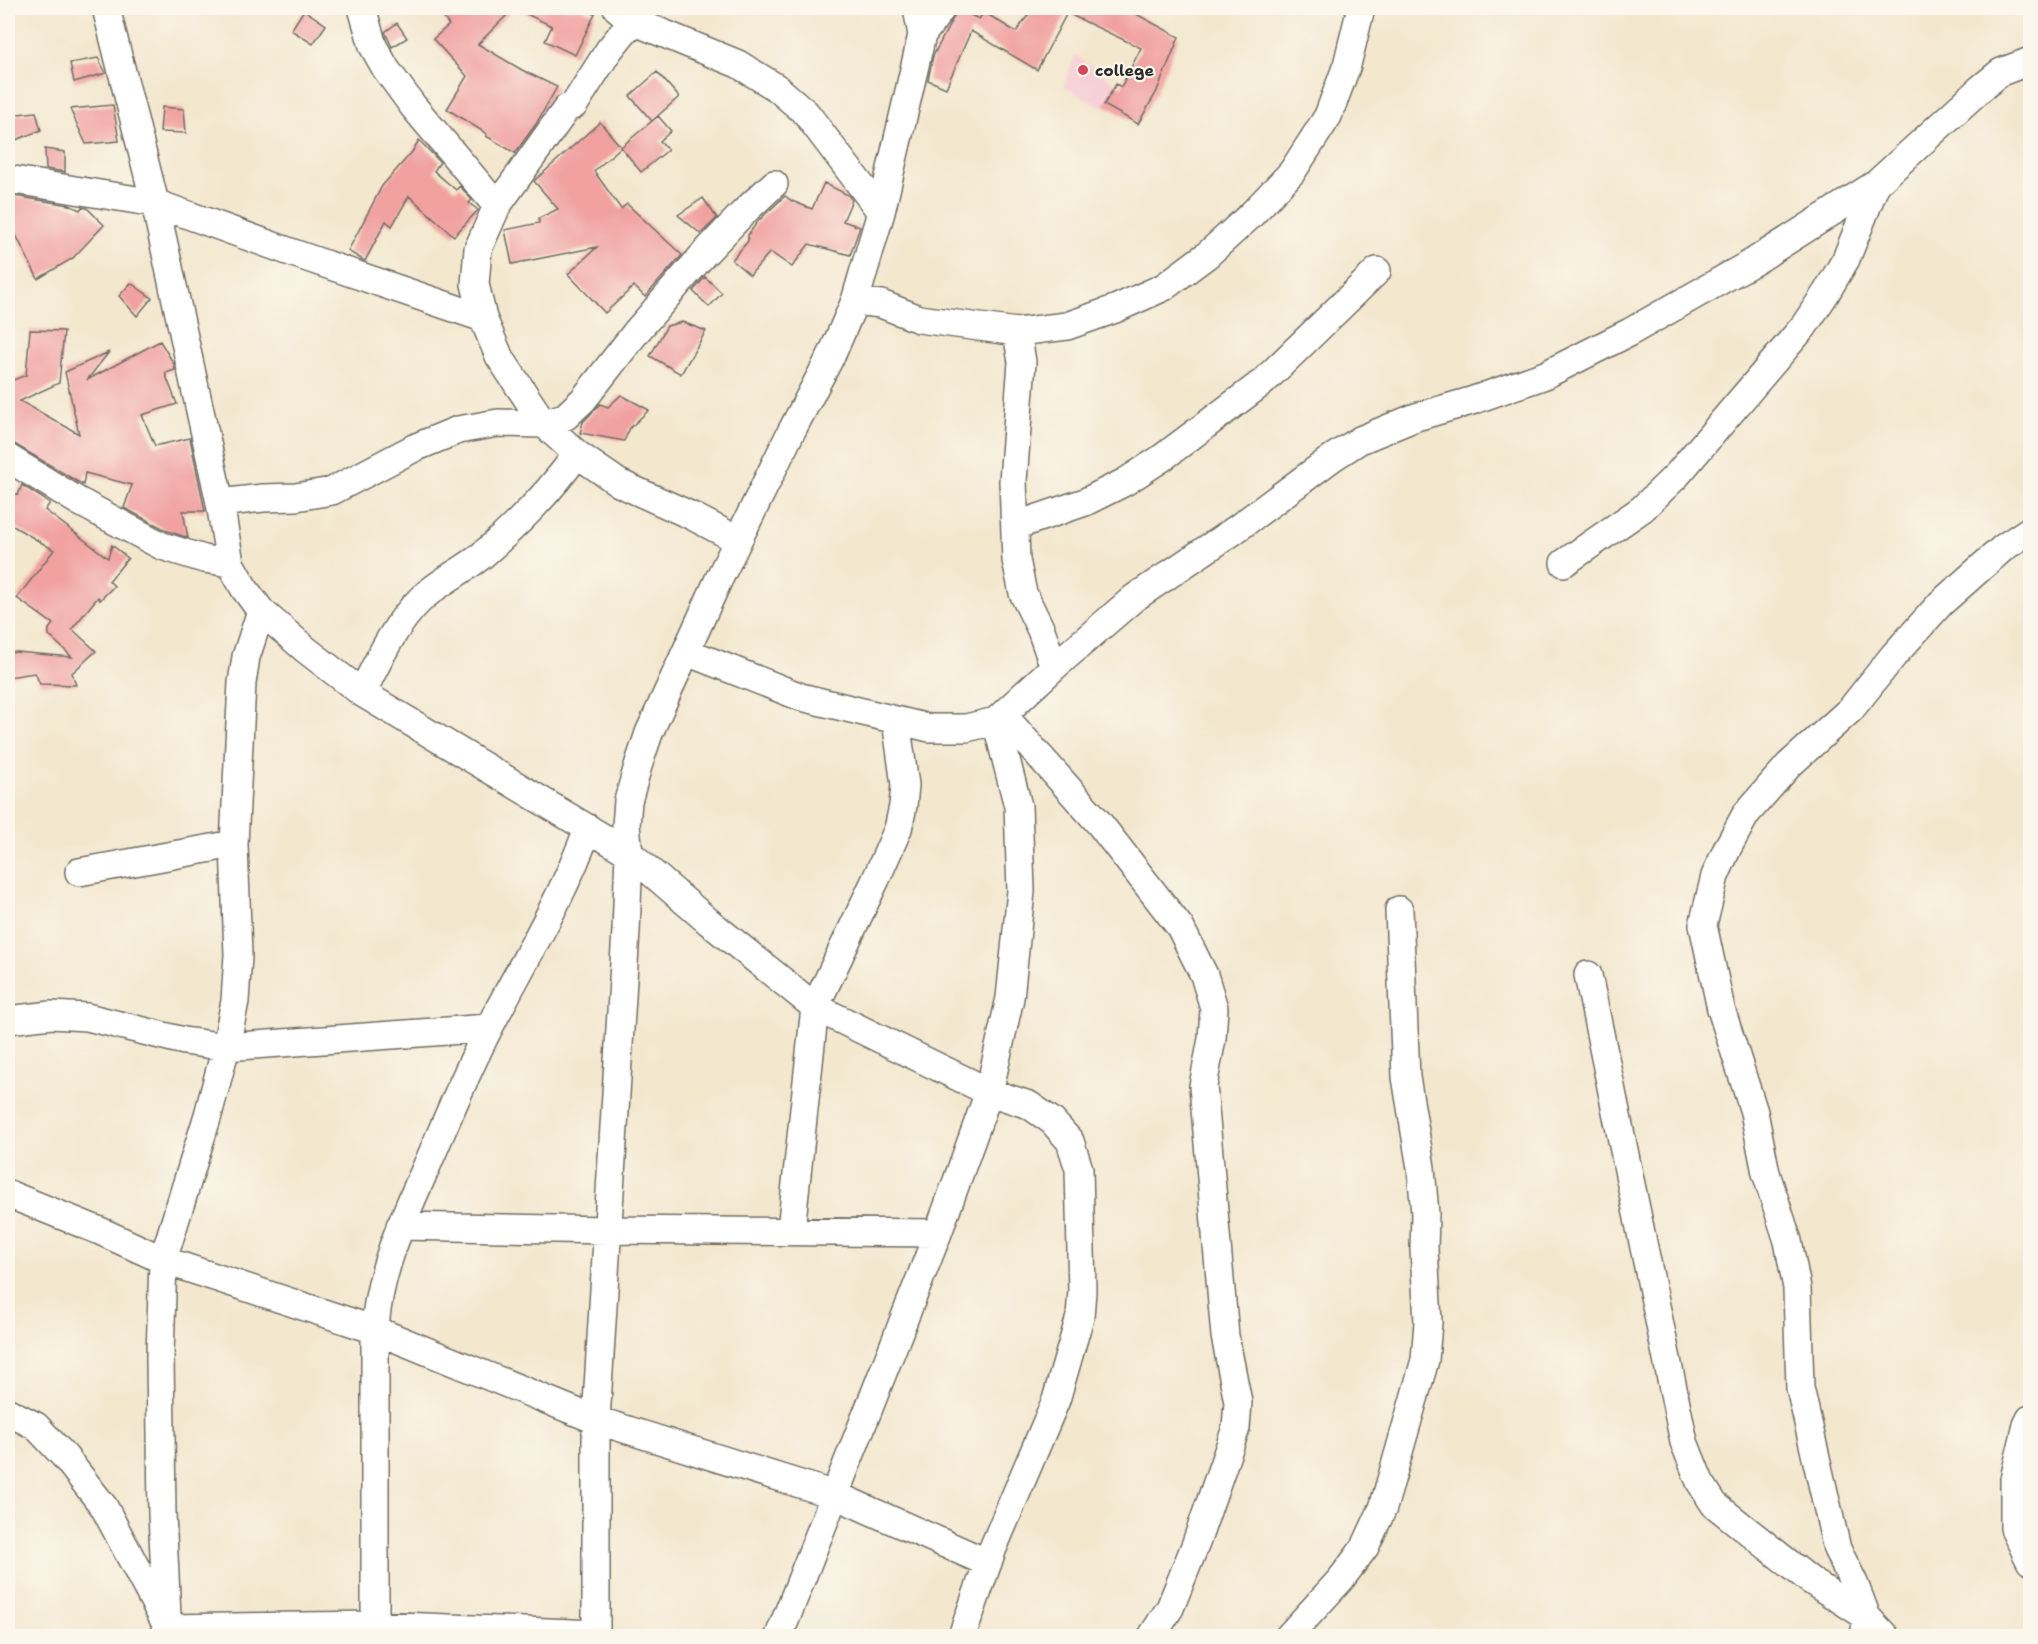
<svg xmlns="http://www.w3.org/2000/svg" width="2038" height="1644" viewBox="0 0 2038 1644" font-family="'Shantell Sans',sans-serif">
	<rect width="100%" height="100%" fill="#fbf7ec"/>
	<filter id="ink" filterUnits="userSpaceOnUse"><feTurbulence type="fractalNoise" baseFrequency=".0167" numOctaves="2"/><feDisplacementMap in="SourceGraphic" scale="12" xChannelSelector="R" yChannelSelector="G"/><feConvolveMatrix kernelMatrix="1 2 1 2 8 2 1 2 1" color-interpolation-filters="sRGB"/></filter>
	<filter id="wash" filterUnits="userSpaceOnUse"><feTurbulence type="fractalNoise" baseFrequency=".008" numOctaves="4" result="noise"/><feDisplacementMap in="SourceGraphic" scale="24" xChannelSelector="R" yChannelSelector="G"/><feGaussianBlur stdDeviation="1.35" result="paint"/><feColorMatrix in="noise" values="0 0 0 0 0 0 0 0 0 0 0 0 0 0 0 0 0 1.4 0 .05"/><feComposite in="paint" operator="in"/></filter>
	<g filter="url(#wash)">
		<rect width="100%" height="100%" fill="#f3e7ce"/>
		<path fill="#f6cfd7" d="M1075,55L1116,84L1102,108L1064,86Z"/>
		<g id="blocks">
			<path fill="#f0a1a0" d="M436,8H581L595,14L575,55L545,41L552,26L514,8L478,44L522,70L557,87L536,124L515,153L486,136L487,134L447,109L467,76L433,39L449,25Z
				M1033,8H1125L1179,37L1156,93L1138,124L1104,105L1116,84L1121,87L1141,48L1067,13L1037,70L971,31L946,88L928,80L933,56L958,9L979,19L984,12L1016,32Z
				M304,10L326,25L313,44L291,30Z
				M397,23L407,38L392,47L385,32Z
				M98,58L106,73L74,82L70,63Z
				M657,72L679,97L652,121L630,96Z
				M113,105L119,141L86,144L70,109Z
				M162,107L184,109L186,133L160,132Z
				M36,112L41,130L16,140L8,115Z
				M658,116L671,131L660,141L668,150L641,172L621,147Z
				M600,122L621,147L594,171L621,209L627,204L682,255L645,297L634,286L605,313L568,274L597,247L512,264L505,230L539,223V218L558,209L534,181Z
				M419,140L440,162L434,171L456,190L460,186L472,200L469,203L478,210L454,236L409,196L392,226L386,221L365,261L363,260L348,251L382,186L412,152Z
				M45,149L65,152V172L46,169Z
				M824,183L848,195L852,200L843,221L860,227L850,255L809,244L792,267L770,252L750,275L732,260L748,241V235L758,221L785,196L792,201L812,209Z
				M8,195L69,205L80,210L82,207L87,208L104,225L73,258L38,279L16,235L8,231Z
				M703,198L717,218L701,234L678,215Z
				M705,277L722,293L709,307L693,291Z
				M131,283L152,298L137,316L119,296Z
				M682,322L706,331L681,374L650,356L667,326Z
				M30,330L64,331L59,383L20,401L79,434L65,372L109,352L87,380L160,341L174,364L175,370L165,373L177,404L142,415L155,446L190,438L205,511H183L188,538L168,531L124,508L132,485L85,473L83,485L16,445L8,442V382L26,375Z
				M621,395L649,410L630,428L624,441L580,433L583,422L600,404L608,407Z
				M22,485L50,503L45,510L108,558L112,545L128,558L109,581L114,586L100,600L98,597L72,629L96,651L72,673L76,685L40,684L35,673L8,677V653L16,652L72,657L49,635V629L53,624L17,598L54,550L8,523V491L18,495Z"/>
		</g>
	</g>
	<g filter="url(#ink)">
		<use href="#blocks" fill-opacity="0" stroke="#716d64" stroke-width="1.5"/>
		<g fill="none" stroke-linecap="round" stroke-linejoin="round">
			<defs>
				<path id="minor" d="M106,8L155,203L220,503L230,563L244,588L261,611L305,649L362,693L629,853L709,922L815,1007L989,1092L1029,1105L1052,1121L1070,1141L1079,1169L1082,1291L1080,1317L1056,1400L993,1548L962,1636
					M362,8L373,46L386,69L413,106L497,206
					M617,8L633,21L738,64L777,88L806,113L881,212
					M643,8L609,50L574,105L567,108L497,206L478,249L475,284L483,318L499,356L544,424L577,454L619,483L692,516L738,540
					M922,35L942,8
					M8,179L155,203L296,254L483,318
					M855,301L881,304L919,319L1017,332L1067,326L1115,309L1164,287L1207,255L1251,215L1292,172L1328,116L1347,65L1361,8
					M1017,332L1022,362L1013,481L1016,560L1023,593L1041,630L1054,667
					M8,458L78,501L162,546L204,559L230,563
					M220,503L263,498L296,497L332,491L414,448L458,430L498,423L544,424L566,416L583,400L637,331L703,255L744,212L774,184
					M1015,526L1085,502L1125,482L1162,458L1263,382L1377,271
					M1564,563L1642,509L1677,475L1804,326L1826,293L1846,259L1876,184
					M687,652L801,697L929,728H966L996,721L1054,667L1134,598L1235,530L1332,458L1360,440L1416,417L1471,401L1545,375L1630,332L1755,261L1876,184L1980,89L2001,72L2030,61
					M362,693C378,661 394,625 420,600C437,583 461,572 480,557C515,527 550,492 577,454
					M1003,715L1099,823L1180,927L1204,975L1214,1008L1212,1039L1203,1086L1225,1336L1238,1402L1236,1428L1196,1543L1170,1608L1152,1636
					M79,872L234,844
					M1588,975L1684,1442L1700,1482L1714,1504L1811,1581L1867,1617L1885,1636
					M8,1020L51,1015L87,1017L184,1041L226,1047L489,1028
					M8,1194L100,1231L163,1260L375,1330L596,1420L835,1495L988,1563
					M400,1226L608,1230L938,1233
					M791,1230L815,1007L876,879L898,829L903,806L905,785L896,720
					M8,1412L36,1426L65,1457L104,1507L168,1628L375,1625L596,1634
					M2030,1419L2027,1425L2014,1479V1528L2030,1561
					M168,1636L162,1514L160,1356L163,1260L208,1115L226,1047L235,1001L238,955L234,844L242,683L246,657L261,611
					M375,1636V1330C378,1273 402,1221 425,1170C446,1122 465,1074 489,1028C523,962 563,898 588,828
					M596,1636V1420L626,931L629,853L626,826L628,801L638,766L649,733L718,581L791,432L832,354L855,301L881,212L922,35L917,8
					M779,1636L938,1233L989,1092L1010,998L1021,891L1018,806L996,721
					M1289,1636L1341,1579L1365,1547L1383,1508L1425,1360L1428,1322L1424,1249L1425,1214L1421,1168L1406,1077L1399,910
					M1864,1636L1867,1617L1854,1583L1837,1549L1800,1388L1797,1288L1788,1241L1766,1173L1754,1112L1721,1009L1703,925L1715,876L1728,847L1746,814L1789,765L1851,709L1894,655L1941,603L2003,548L2030,530"/>
			</defs>
			<use href="#minor" stroke="#716d64" stroke-width="30"/>
			<use href="#minor" stroke="#fff" stroke-width="27"/>
		</g>
	</g>
	<circle fill="#d1495b" stroke="#fbf7ec" stroke-width="2" cx="1083" cy="70" r="6"/>
	<g text-anchor="middle" dominant-baseline="central" stroke-width="4.5" stroke-linejoin="round" paint-order="stroke">
		<g font-size="16" font-weight="bold" fill="#2b2b2b" stroke="#fbf7ec" text-anchor="start">
			<text x="1095" y="70">college</text>
		</g>
	</g>
	<rect width="2038" height="1644" fill="none" stroke="#fbf7ec" stroke-width="30"/>
</svg>
